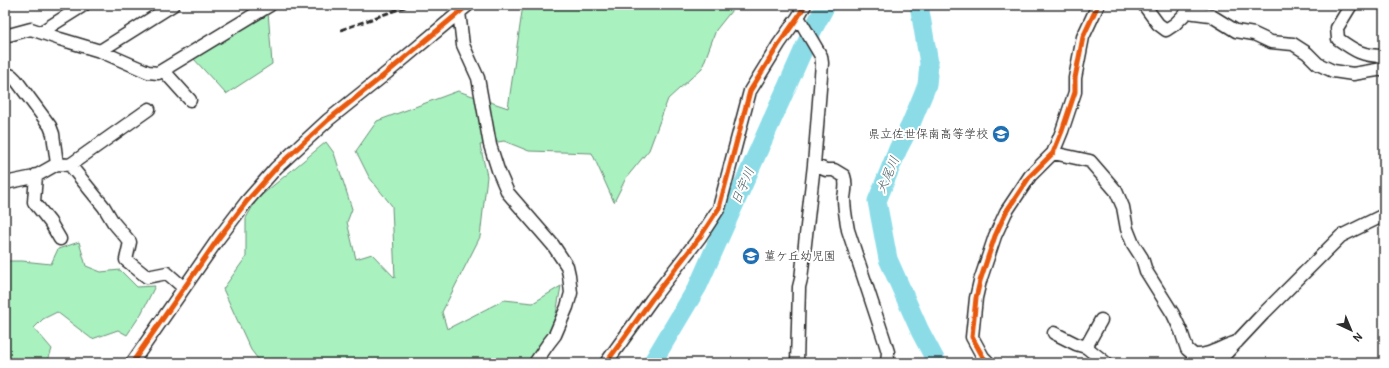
<svg xmlns="http://www.w3.org/2000/svg" width="1389" height="368" viewBox="0 0 1389 368" font-family="Pangolin,'Klee One',sans-serif">
	<rect width="100%" height="100%" fill="#fff"/>
	<filter id="ink" filterUnits="userSpaceOnUse"><feTurbulence type="fractalNoise" baseFrequency=".025" numOctaves="2"/><feDisplacementMap in="SourceGraphic" scale="8" xChannelSelector="R" yChannelSelector="G"/><feConvolveMatrix kernelMatrix="1 2 1 2 8 2 1 2 1" color-interpolation-filters="sRGB"/></filter>
	<g filter="url(#ink)">
		<path fill="#a9f2c0" stroke="#6a8e76" d="M523,5H736L716,30L702,68L668,99L649,150L626,178L614,202L592,153L529,151L504,141L480,145L487,176L480,237L442,312L447,329L504,300L533,303L561,286L556,314L540,363H261L251,350L223,289L246,257V218L257,199L326,142L334,153L352,209L347,222L356,259L372,254L395,278L392,206L369,177L356,151L377,121L458,91L508,108Z
			M268,11L272,64L226,94L193,58Z
			M79,242L86,266L101,272L120,270L137,287L155,286L141,314L127,335L118,330L92,339L57,312L43,319L34,328L52,349L47,363H5V261H22L51,264L58,249Z"/>
		<g fill="none" stroke-linecap="round" stroke-linejoin="round">
			<path stroke="#8cdce8" stroke-width="19" d="M919,5L929,63L927,85L910,126L898,149L877,201L888,259L920,331L937,363
				M652,363L698,286L810,35L826,5"/>
			<defs>
				<path id="minor" d="M1144,5L1158,24L1166,30L1175,24L1187,12L1210,15L1236,31L1254,34L1271,42L1293,44L1307,53L1318,64L1333,71L1353,74L1383,69L1384,71
					M1351,5L1337,28L1338,39C1355,51 1362,56 1384,56
					M459,12L463,45L478,78L490,145L498,170L508,193L553,245L567,266L569,275L571,293L567,307L555,335L548,344L535,363
					M41,32L84,5
					M5,36L31,29L60,39L100,51L173,5
					M100,51L148,72L158,73L270,5
					M163,70L190,100
					M5,73L12,76L16,80L50,126L53,134L57,164L70,165
					M149,109L70,165L104,207L113,222L130,242L126,260L147,277L167,273L184,288
					M1053,153L1090,161L1116,191L1123,207L1127,229L1133,244L1142,258L1146,271L1173,314L1181,331L1187,349L1194,355C1210,356 1222,346 1237,342
					M814,165L826,170H834L844,176C847,184 845,190 844,198C844,209 846,219 848,230L884,339L888,352L887,363
					M36,175L34,202L50,222L60,239
					M5,183L34,177L57,164
					M1054,333L1076,344L1086,347L1106,363
					M1086,347L1101,320
					M132,363L218,239L247,201L276,168L328,120L383,76L468,5
					M606,363L652,299L700,237L719,208L750,91L779,44L798,17L805,5
					M797,363L799,287L801,279L814,165L822,63L821,56L798,17
					M989,363L983,357L972,337L976,298L980,281L995,236L1006,212L1030,176L1053,153L1062,131L1075,92V78L1083,37L1098,5
					M1217,363L1263,314L1341,236L1384,215"/>
			</defs>
			<use href="#minor" stroke="#2b2b2b" stroke-width="15"/>
			<use href="#minor" stroke="#fff" stroke-width="12"/>
			<path stroke="#2b2b2b" stroke-width="3" stroke-dasharray="6 3" stroke-linecap="butt" d="M341,30L410,5"/>
			<defs>
				<path id="cycleway" d="M132,363L218,239L247,201L276,168L328,120L383,76L468,5
					M606,363L652,299L700,237L719,208L750,91L779,44L798,17L805,5
					M989,363L983,357L972,337L976,298L980,281L995,236L1006,212L1030,176L1053,153L1062,131L1075,92V78L1083,37L1098,5"/>
			</defs>
			<use href="#cycleway" stroke="#fff" stroke-width="8"/>
			<use href="#cycleway" stroke="#e8590c" stroke-width="5"/>
		</g>
	</g>
	<defs>
		<symbol id="school-disc" viewBox="-11 -11 22 22"><circle r="9.5" fill="#1f6fb2" stroke="#fff"/><path d="M0-5L7-2L0 1L-7-2ZM-4 1L0 2.5L4 1V4Q0 6-4 4Z" fill="#fff"/></symbol>
	</defs>
	<g fill-rule="evenodd">
		<use href="#school-disc" x="991" y="124" width="20" height="20"/>
		<use href="#school-disc" x="741" y="246" width="20" height="20"/>
	</g>
	<g text-anchor="middle" dominant-baseline="central" stroke-width="4" stroke-linejoin="round" paint-order="stroke">
		<g font-size="12" fill="#2b2b2b" stroke="#fff" text-anchor="end">
			<text x="988" y="134">県立佐世保南高等学校</text>
			<text x="764" y="256" text-anchor="start">菫ケ丘幼児園</text>
		</g>
		<g font-size="13" font-style="italic" fill="#486064" stroke="#fff">
			<text transform="translate(888 175) rotate(-67)">犬尾川</text>
			<text transform="translate(743 186) rotate(-66)">日宇川</text>
		</g>
	</g>
	<rect width="1389" height="368" fill="none" stroke="#fff" stroke-width="20"/>
	<rect x="10" y="10" width="1369" height="348" fill="none" stroke="#2b2b2b" stroke-width="1.5" filter="url(#ink)"/>
	<g transform="translate(1351 330) rotate(136)" stroke="#ffffff" stroke-width="3" paint-order="stroke">
	<path d="M0-3L7 15L0 10L-7 15Z" fill="#2b2b2b"/>
	<text y="-6" font-size="11" font-weight="bold" text-anchor="middle" fill="#2b2b2b">N</text>
	</g>
</svg>
